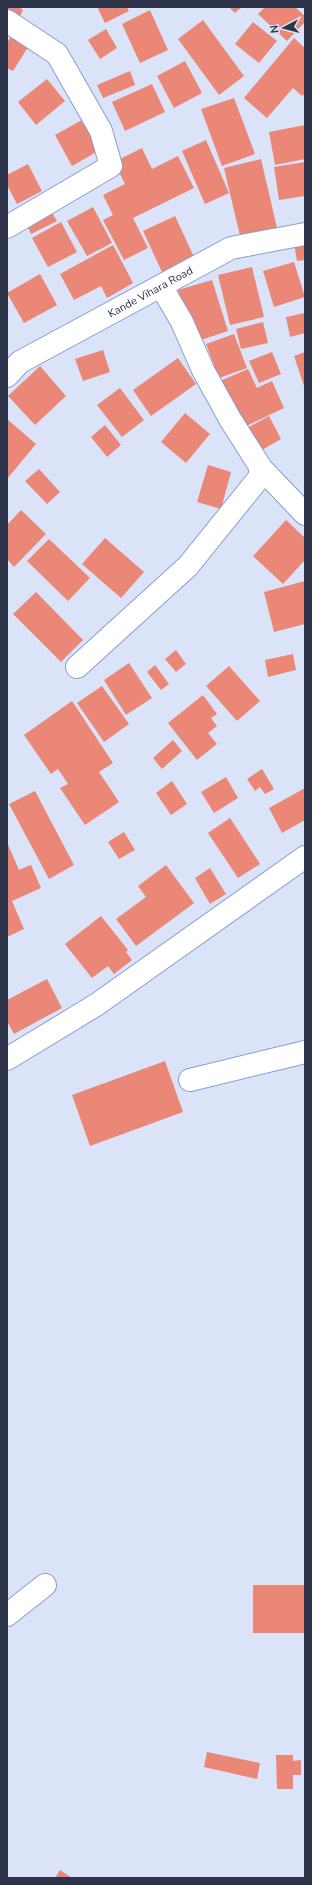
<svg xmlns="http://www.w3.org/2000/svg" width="312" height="1885" viewBox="0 0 312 1885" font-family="'Nunito Sans',sans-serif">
	<rect width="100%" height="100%" fill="#dbe3f9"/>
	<path fill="#ea8776" d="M7,7H19L23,10L19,18L7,12Z
		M101,7H127L129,11L105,23L98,9Z
		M229,7H242L235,13Z
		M265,7H295L305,16V22L287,41L258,14Z
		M150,10L168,50L140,63L122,24Z
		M203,20L244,76L219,95L178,39Z
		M253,22L277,41L259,63L235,44Z
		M106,29L117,48L100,59L88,40Z
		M13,33L30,44L13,71L7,68V43Z
		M294,38L305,48V93L302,96L293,88L267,118L244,98Z
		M185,61L202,93L174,108L157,76Z
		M130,71L135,85L103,98L97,85Z
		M47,79L65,101L36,125L18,102Z
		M152,84L165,112L125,131L112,102Z
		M234,98L255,154L222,166L201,109Z
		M82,120L100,150L72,166L55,135Z
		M305,125V159L275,165L269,132Z
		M206,140L229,193L205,204L182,151Z
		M142,148L152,169L178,156L194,188L133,218L148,248L124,260L103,220L113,215L103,195L125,184L114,162Z
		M261,159L277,228L240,236L224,168Z
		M305,162V196L279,200L274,167Z
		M28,164L42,191L17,204L7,185V175Z
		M93,207L112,243L87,256L67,221Z
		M51,211L57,221L31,234L26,223Z
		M175,216L195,259L163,274L143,231Z
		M61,222L77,252L48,267L32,238Z
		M305,242V260L297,261L294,243Z
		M113,245L133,283L107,298L101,286L74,300L60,274Z
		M294,262L305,297L274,307L263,271Z
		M252,267L264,317L230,325L218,275Z
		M40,274L57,305L24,323L7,293Z
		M212,280L228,331L195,342L178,290Z
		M305,313V333L290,337L286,317Z
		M263,322L268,343L241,349L236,329Z
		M234,334L247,368L219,378L206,344Z
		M103,350L110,372L83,381L75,359Z
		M272,352L281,374L259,383L249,361Z
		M305,352V389L294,356Z
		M178,358L196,384L151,416L133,390Z
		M40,366L66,396L35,425L8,396Z
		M248,369L257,388L272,381L284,408L242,428L220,381Z
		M120,388L144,420L122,437L97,405Z
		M185,413L210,434L186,463L161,442Z
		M269,416L281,439L260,451L247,428Z
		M7,419L36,444L7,479Z
		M105,425L121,445L107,457L91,437Z
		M208,465L231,472L221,509L197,502Z
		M39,469L60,492L47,504L25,481Z
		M21,510L46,534L14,567L7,559V525Z
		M286,520L305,538V560L283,584L253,556Z
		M105,538L144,572L121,598L82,564Z
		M49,539L90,578L68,601L27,561Z
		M305,581V624L274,632L264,592Z
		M36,592L83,640L61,662L13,614Z
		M176,650L186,664L176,672L165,659Z
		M293,654L296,670L268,677L265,660Z
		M129,663L152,698L126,715L104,680Z
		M155,665L169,684L161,690L147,672Z
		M229,666L260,701L237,721L206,686Z
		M102,686L129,724L104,742L77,703Z
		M203,695L217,714L211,718L217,726L208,733L217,744L197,760L168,723Z
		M72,701L113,763L99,772L119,802L85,825L60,788L68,784L58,769L51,774L24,735Z
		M173,740L182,751L162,769L153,758Z
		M262,769L274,789L265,794L260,787L255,791L247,779Z
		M226,777L238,798L214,813L201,792Z
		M172,781L187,804L171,815L156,793Z
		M305,788V820L282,833L269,808Z
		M35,791L74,865L49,879L9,804Z
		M230,818L260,864L238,878L208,833Z
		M124,832L135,850L119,859L108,842Z
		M7,842L19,870L31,865L41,888L12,901L24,929L7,937Z
		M166,865L194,903L136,946L116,919L146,897L138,886Z
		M210,868L226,894L210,904L195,878Z
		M101,916L128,950L126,952L132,960L114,974L108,966L92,978L65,944Z
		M47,979L62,1008L14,1034L7,1021V1000Z
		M165,1061L183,1112L90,1146L72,1095Z
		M253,1585H305V1633H253Z
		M207,1752L260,1763L257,1779L204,1767Z
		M276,1755H293V1761L301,1760V1775H293V1789H277Z
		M60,1870L72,1878H55Z"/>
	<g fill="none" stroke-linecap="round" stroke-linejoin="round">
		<defs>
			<g id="minor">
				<path d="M7,21L57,54L101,131L111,166L7,227"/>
				<path d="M161,286L182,322L203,370L230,419L261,468L305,514"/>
				<path id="s1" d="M7,376L20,362L231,248L305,234"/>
				<path d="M77,667L188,566L259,478L261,468"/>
				<path d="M7,1059L96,1005L305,857"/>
				<path d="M190,1080L305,1052"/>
				<path d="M7,1615L45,1585"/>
			</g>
		</defs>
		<use href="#minor" stroke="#8b9cd0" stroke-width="24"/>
		<use href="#minor" stroke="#fff" stroke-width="22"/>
	</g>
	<g text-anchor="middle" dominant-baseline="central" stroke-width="3" stroke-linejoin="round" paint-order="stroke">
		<g font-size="11" fill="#2d3449" stroke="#dbe3f9">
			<text stroke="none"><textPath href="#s1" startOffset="167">Kande Vihara Road</textPath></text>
		</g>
	</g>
	<rect width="312" height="1885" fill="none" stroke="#2d3449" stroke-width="16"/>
	<g transform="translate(284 28) rotate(263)" stroke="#dbe3f9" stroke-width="3" paint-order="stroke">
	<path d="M0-3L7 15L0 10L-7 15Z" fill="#2d3449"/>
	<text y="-6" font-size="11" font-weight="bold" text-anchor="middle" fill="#2d3449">N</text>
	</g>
</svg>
